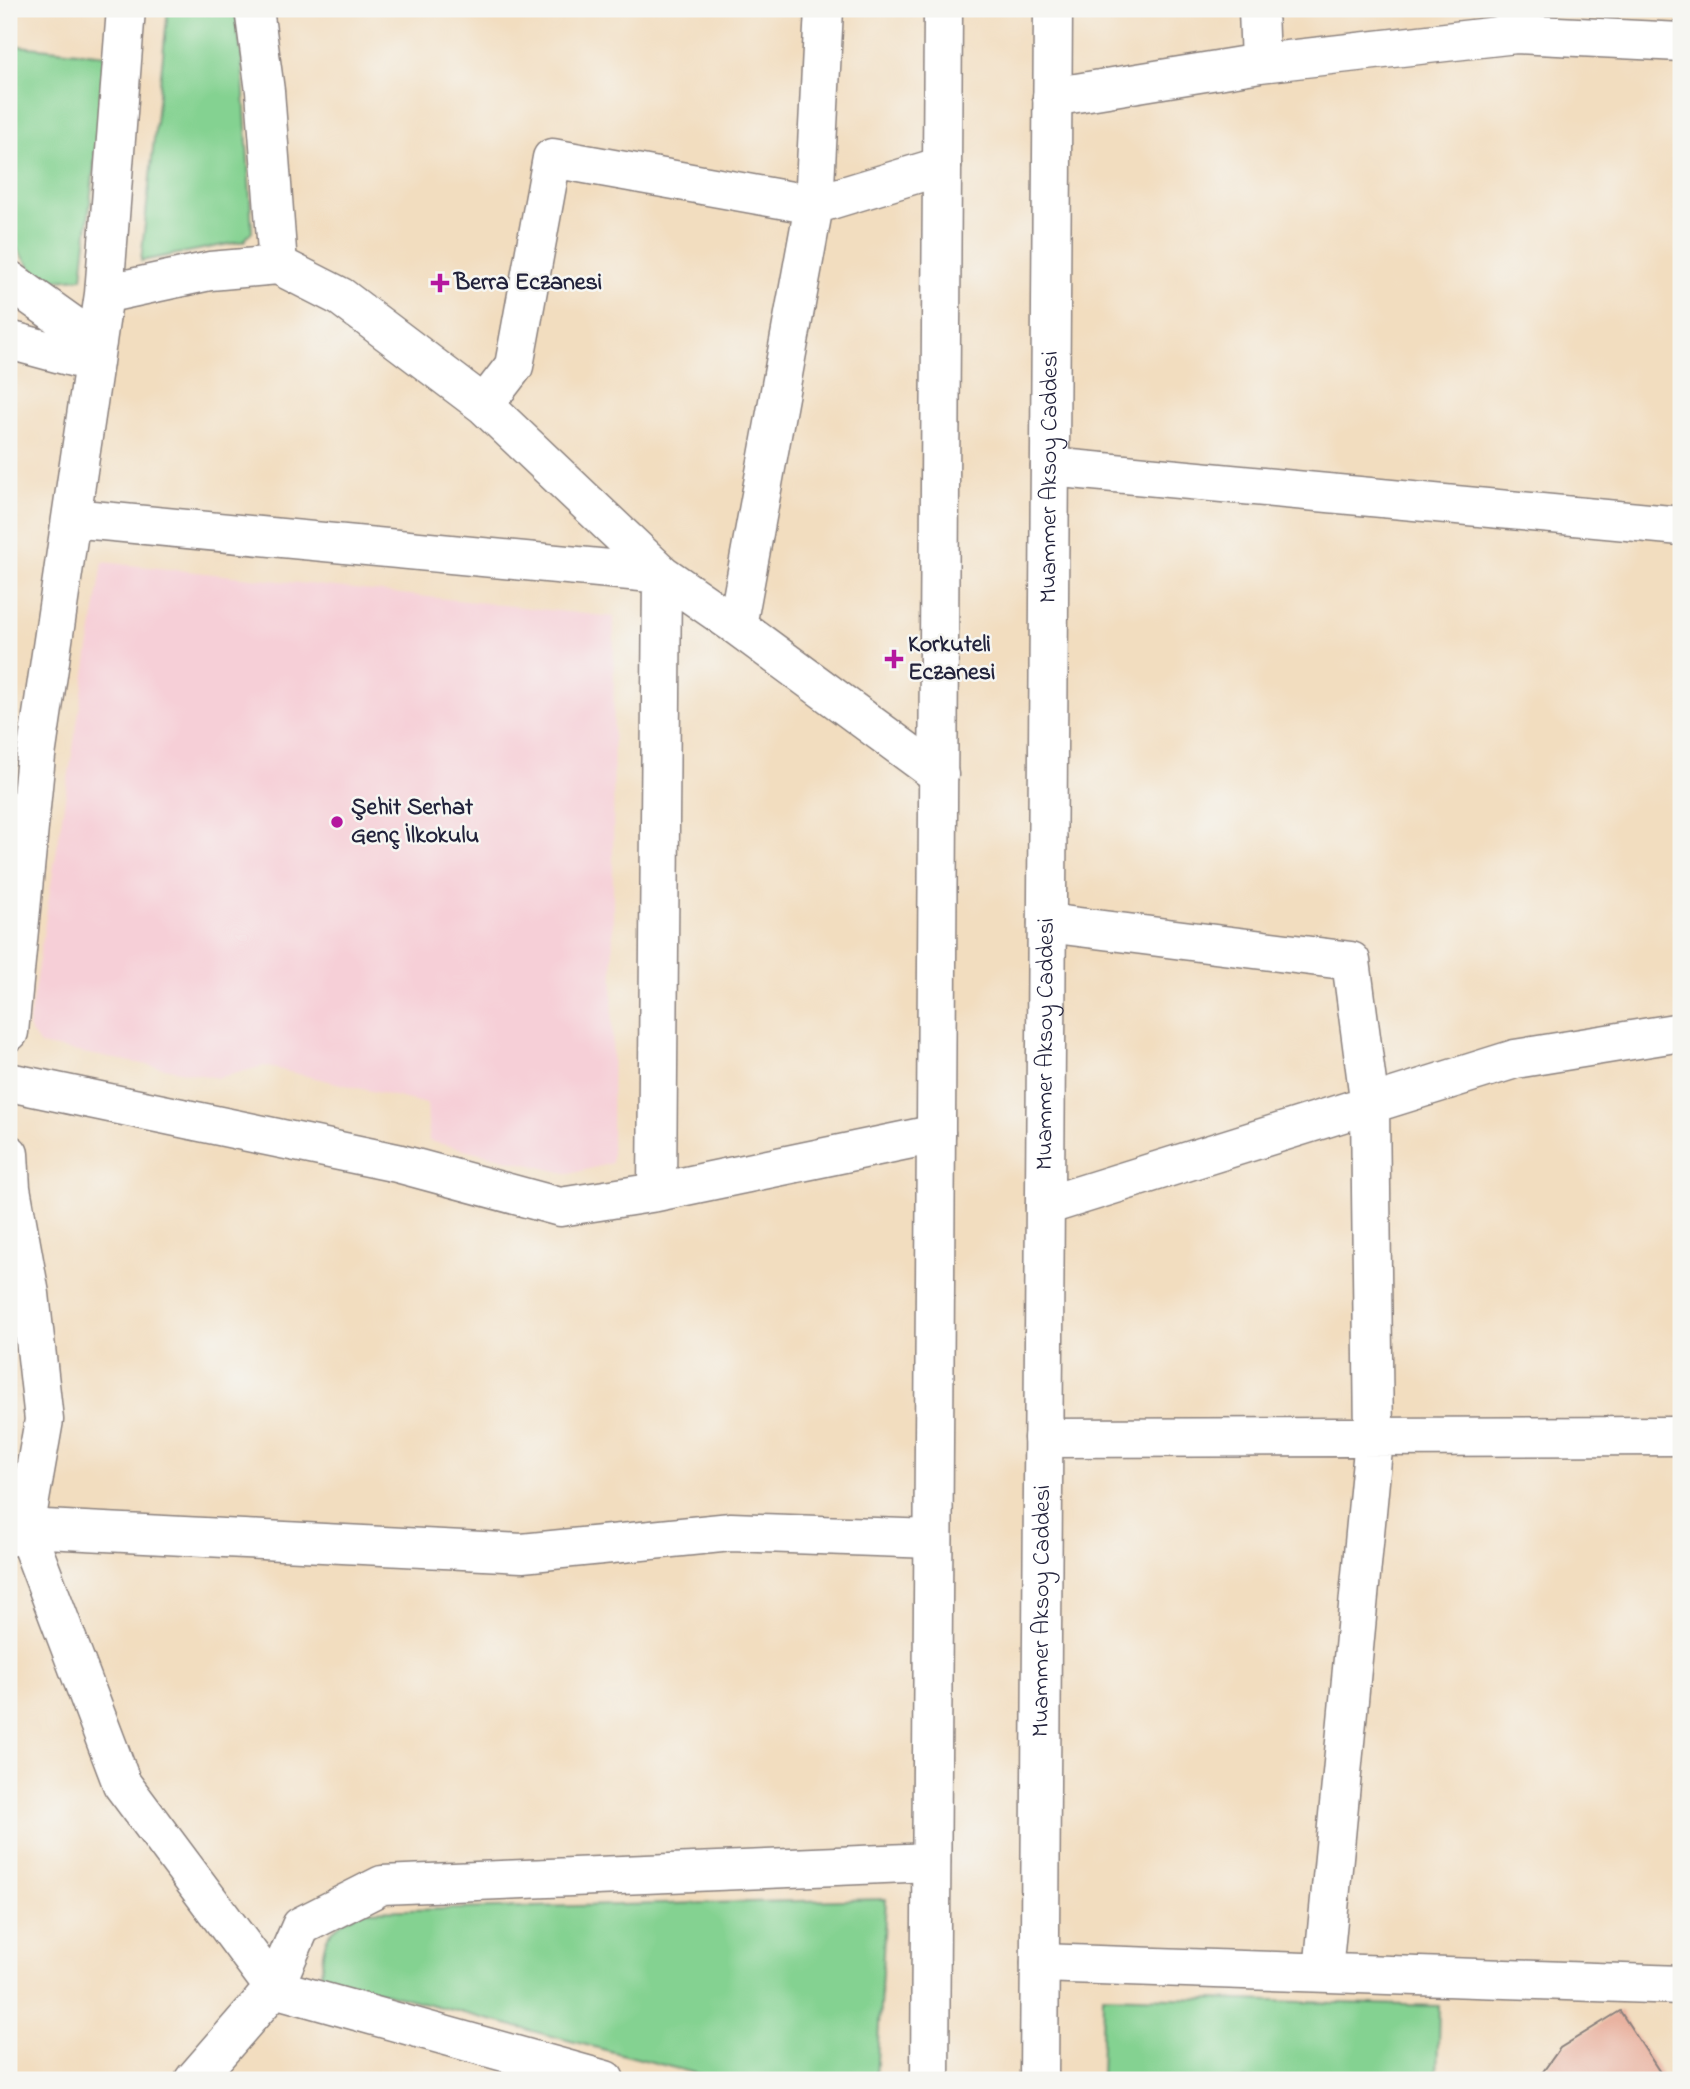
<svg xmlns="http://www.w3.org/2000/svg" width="1690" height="2089" viewBox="0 0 1690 2089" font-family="'Indie Flower',sans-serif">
	<rect width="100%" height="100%" fill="#f6f6f2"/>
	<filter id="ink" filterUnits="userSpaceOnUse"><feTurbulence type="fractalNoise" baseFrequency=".0143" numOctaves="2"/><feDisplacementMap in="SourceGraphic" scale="14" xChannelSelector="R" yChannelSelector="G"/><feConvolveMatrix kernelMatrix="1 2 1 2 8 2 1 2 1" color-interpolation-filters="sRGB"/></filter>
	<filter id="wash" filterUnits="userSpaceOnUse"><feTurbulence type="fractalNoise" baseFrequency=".00686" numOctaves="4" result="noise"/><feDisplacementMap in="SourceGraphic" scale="28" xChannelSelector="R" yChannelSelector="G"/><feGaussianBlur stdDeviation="1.57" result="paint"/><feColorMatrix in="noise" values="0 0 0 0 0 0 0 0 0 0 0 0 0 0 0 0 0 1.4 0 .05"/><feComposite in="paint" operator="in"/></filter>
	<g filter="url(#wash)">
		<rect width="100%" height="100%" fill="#f2ddbf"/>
		<path fill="#f6cfd7" d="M103,562L614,617L612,1163L570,1174L429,1141L427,1104L264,1066L218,1078L40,1045L28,1028Z"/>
		<path fill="#84d291" stroke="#537a66" stroke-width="2" d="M168,9H235L242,58L252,231L244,241L141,261Z
			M9,45L106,55L82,278L41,281L9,238Z
			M886,1899L876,2080H721L321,1976C324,1934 324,1933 361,1911Z
			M1103,1996L1439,2006L1437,2080H1101Z"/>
		<g id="blocks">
			<path fill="#e9b2a0" d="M1620,2011L1665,2080H1537L1560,2048Z"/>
		</g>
	</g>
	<g filter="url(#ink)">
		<use href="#blocks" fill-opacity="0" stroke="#8a807d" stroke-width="2"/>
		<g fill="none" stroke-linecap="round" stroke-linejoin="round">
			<defs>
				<path id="minor" d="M254,9L265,91L278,265
					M824,9L814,205L942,166
					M1258,9L1260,63
					M1052,97L1260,63L1516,34L1681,42
					M9,280L97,343
					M104,294L210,271L278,265L341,297L484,405L662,574L737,626L939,775
					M9,340L94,363
					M484,405L514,366L552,158L814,205L737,626
					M1050,467L1681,526
					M71,518L662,574L657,1192
					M1047,923L1351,961L1370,1106L1374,1439L1323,1972
					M9,1032L36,756L104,294L126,9
					M9,1082L397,1163L560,1207L657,1192L936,1134
					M9,1154L11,1188L30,1294L44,1420L25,1528L122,1784L274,1988L301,1926L382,1885L931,1862
					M1045,1206L1515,1059L1681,1032
					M1043,1438L1681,1436
					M9,1537L25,1528L522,1553L731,1532L933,1539
					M1040,1963L1681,1985
					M194,2080L274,1988L605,2080"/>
				<g id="secondary">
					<path d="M930,2080L943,9"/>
					<path id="s1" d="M1039,2080L1053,9"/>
				</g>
			</defs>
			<use href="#minor" stroke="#8a807d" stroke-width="41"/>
			<use href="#secondary" stroke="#8a807d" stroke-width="41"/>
			<use href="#minor" stroke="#fff" stroke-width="38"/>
			<use href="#secondary" stroke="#fff" stroke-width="38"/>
		</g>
	</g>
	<g fill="#b5179e" stroke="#f6f6f2" stroke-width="2.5">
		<path d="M436.5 272.5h7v7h7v7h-7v7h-7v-7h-7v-7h7z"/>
		<path d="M890.5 648.5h7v7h7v7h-7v7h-7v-7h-7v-7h7z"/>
		<circle cx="337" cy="822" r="7"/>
	</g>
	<g text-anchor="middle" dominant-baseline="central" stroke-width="5" stroke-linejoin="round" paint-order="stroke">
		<g font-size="24" font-weight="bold" fill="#22223b" stroke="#f6f6f2" text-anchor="start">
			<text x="454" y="283">Berra Eczanesi</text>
			<text x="908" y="645">Korkuteli<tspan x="908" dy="28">Eczanesi</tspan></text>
			<text x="351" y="808">Şehit Serhat<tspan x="351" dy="28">Genç İlkokulu</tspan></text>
		</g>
		<g font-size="24" fill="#22223b" stroke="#f6f6f2">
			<text stroke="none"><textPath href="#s1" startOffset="1603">Muammer Aksoy Caddesi</textPath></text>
			<text stroke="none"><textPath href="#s1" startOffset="1036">Muammer Aksoy Caddesi</textPath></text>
			<text stroke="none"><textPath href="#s1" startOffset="469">Muammer Aksoy Caddesi</textPath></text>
		</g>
	</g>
	<rect width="1690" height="2089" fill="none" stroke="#f6f6f2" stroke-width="35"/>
</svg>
